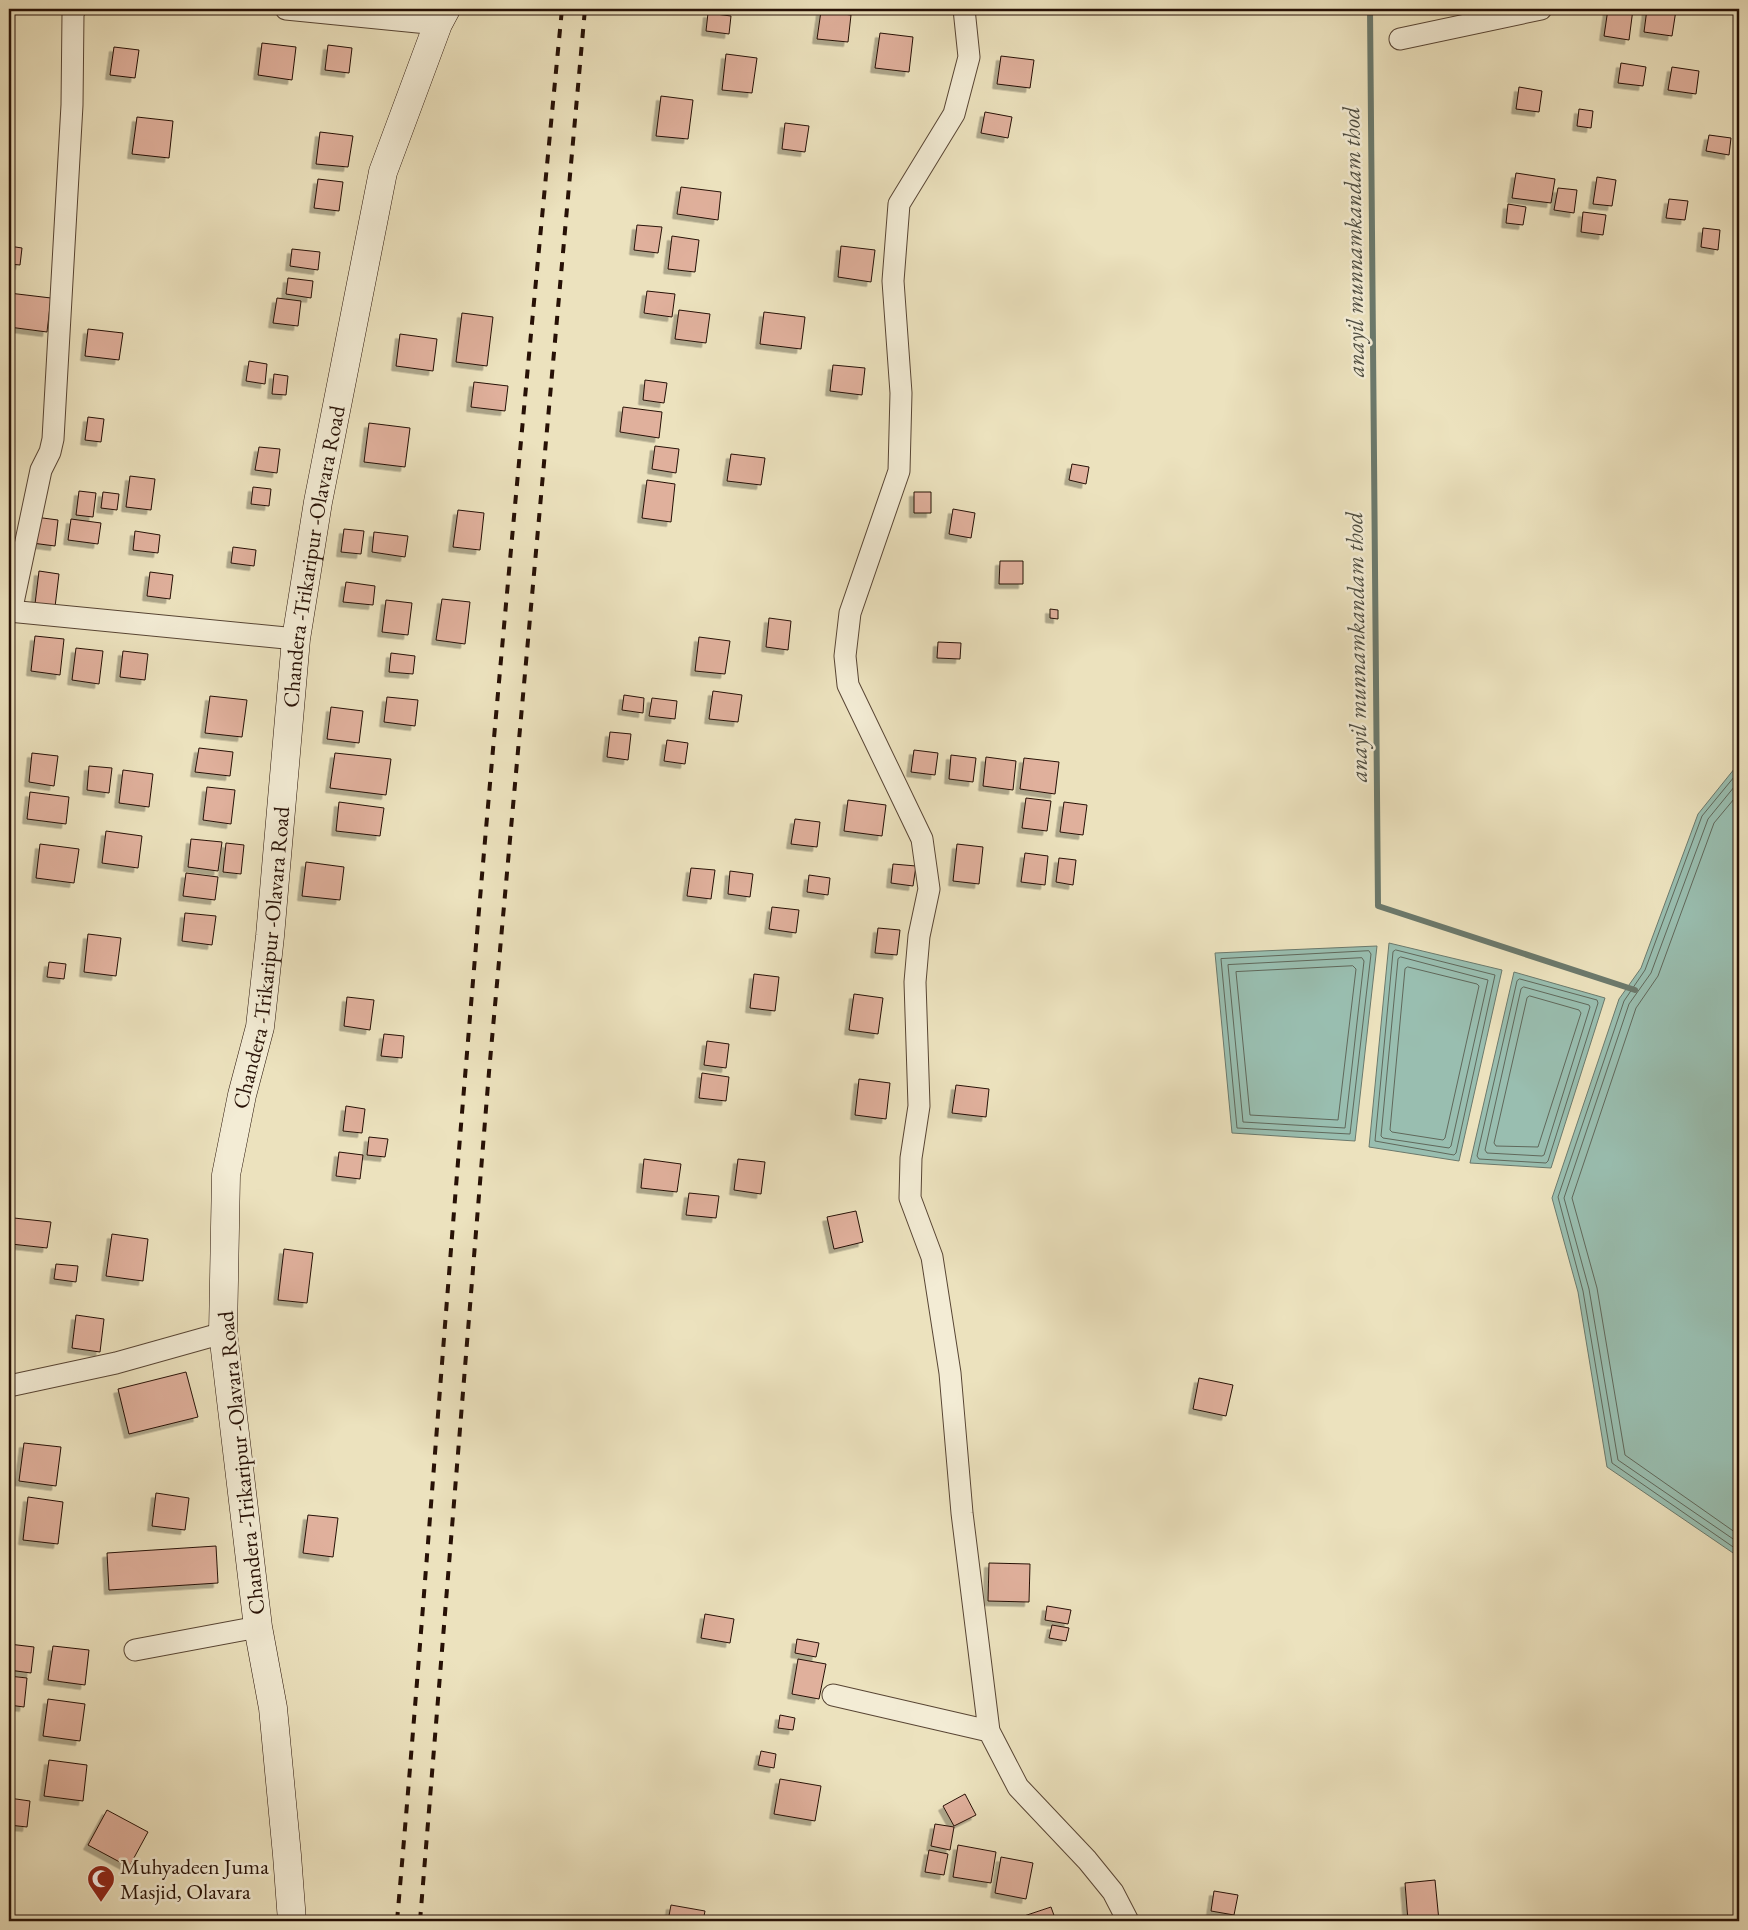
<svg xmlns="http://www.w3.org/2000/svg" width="1748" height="1930" viewBox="0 0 1748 1930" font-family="'EB Garamond',serif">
	<defs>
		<filter id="shadow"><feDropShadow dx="-4.5" dy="4.5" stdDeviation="0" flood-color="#0004"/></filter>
	</defs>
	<rect width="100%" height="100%" fill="#ece2be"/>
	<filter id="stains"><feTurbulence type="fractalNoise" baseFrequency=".004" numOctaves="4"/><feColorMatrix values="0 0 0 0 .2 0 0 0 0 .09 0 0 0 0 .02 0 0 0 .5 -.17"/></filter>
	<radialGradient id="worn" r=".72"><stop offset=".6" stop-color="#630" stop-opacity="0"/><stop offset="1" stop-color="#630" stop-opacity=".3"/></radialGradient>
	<path fill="#99beb0" stroke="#6b796c" d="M1739,763V1557L1607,1467L1578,1292L1552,1198L1619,999L1641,968L1698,814Z
		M1389,943L1502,970L1459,1161L1369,1147Z
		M1377,946L1355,1141L1232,1133L1215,953Z
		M1514,972L1605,998L1551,1168L1470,1163Z"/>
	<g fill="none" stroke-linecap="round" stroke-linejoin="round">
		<path stroke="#60685b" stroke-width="1" d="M1739,771L1702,816L1645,970L1624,1001L1558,1197L1583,1291L1612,1463L1739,1551
			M1739,781L1708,819L1651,973L1629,1004L1564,1198L1589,1289L1618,1460L1739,1543
			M1739,793L1714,823L1658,976L1636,1008L1572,1198L1597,1288L1625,1455L1739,1535
			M1396,950L1495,975L1456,1153L1454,1155L1375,1141L1393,952Z
			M1369,951L1371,954L1350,1134L1237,1128L1221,959Z
			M1401,957L1488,980L1451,1146L1449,1148L1383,1138L1381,1136L1398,959Z
			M1362,958L1364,961L1345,1128L1243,1122L1228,965Z
			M1353,966L1356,969L1338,1120L1250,1115L1236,972Z
			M1408,967L1477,984L1479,986L1445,1138L1443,1140L1392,1132L1390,1130L1405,969Z
			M1520,979L1597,1000L1598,1003L1548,1161L1546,1163L1479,1159L1477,1156L1517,981Z
			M1524,987L1589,1005L1590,1007L1544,1155L1542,1156L1487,1153L1485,1150L1521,989Z
			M1530,996L1579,1010L1581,1013L1538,1147L1496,1146L1494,1143L1527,998Z"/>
		<path stroke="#6b796c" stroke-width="6" d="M1370,9L1378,906L1635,990"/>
	</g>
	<path fill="#e0b09c" stroke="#271106" filter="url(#shadow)" d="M1608,9H1633L1629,40L1604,36Z
		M1647,9L1676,10L1672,36L1644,32Z
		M821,11L851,15L848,42L817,39Z
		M708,13L731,16L729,34L706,31Z
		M880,33L913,37L909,72L875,68Z
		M262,43L296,47L292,80L258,75Z
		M328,45L352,48L349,73L325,70Z
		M114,47L139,50L135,78L110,75Z
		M726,54L757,58L752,93L722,90Z
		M1001,56L1034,60L1030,88L997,84Z
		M1621,63L1646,67L1643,86L1618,83Z
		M1672,67L1699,71L1696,94L1668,90Z
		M1519,87L1542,91L1539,112L1516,109Z
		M661,96L693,100L688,139L656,136Z
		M1579,109L1593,111L1591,128L1577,126Z
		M985,112L1012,117L1008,138L981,133Z
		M137,117L173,121L169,158L132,154Z
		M785,123L809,126L805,152L782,149Z
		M320,132L353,136L348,167L316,164Z
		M1709,135L1731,138L1729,155L1706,151Z
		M1516,173L1555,179L1551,203L1512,198Z
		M1597,177L1616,180L1612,206L1593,204Z
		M318,179L343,182L339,211L314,208Z
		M681,187L721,192L718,220L677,214Z
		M1558,188L1577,190L1574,213L1554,210Z
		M1669,199L1688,201L1685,220L1666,218Z
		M1508,204L1526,207L1523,225L1506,223Z
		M1583,212L1606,215L1603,235L1581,232Z
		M637,225L662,227L658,253L634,250Z
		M1703,228L1720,230L1718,250L1701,247Z
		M672,236L699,240L695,272L668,269Z
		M9,246L22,248L20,265L9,264Z
		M841,246L875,250L871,282L838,277Z
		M292,249L320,252L318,270L290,266Z
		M288,278L313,281L311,298L286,294Z
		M647,291L675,294L672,317L644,313Z
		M9,293L51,298L47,332L9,327Z
		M277,298L301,301L298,326L273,323Z
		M679,310L710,314L706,343L675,339Z
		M764,312L805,317L801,349L760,344Z
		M462,313L493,317L487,366L456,362Z
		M88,329L123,333L119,360L85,356Z
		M400,334L437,339L433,371L396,366Z
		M249,361L267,364L265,384L246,381Z
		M833,365L865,368L862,395L830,391Z
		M274,374L288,376L286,395L272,394Z
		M645,380L667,383L664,403L643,400Z
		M474,382L508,386L505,411L471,407Z
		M623,407L662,412L659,438L620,432Z
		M88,417L104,419L101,442L85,440Z
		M369,423L410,428L405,467L364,462Z
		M655,446L679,449L676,473L652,469Z
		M259,447L280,449L277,473L255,470Z
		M731,454L765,458L761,485L727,481Z
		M1072,464L1089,467L1086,484L1069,480Z
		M130,476L155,479L151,510L126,507Z
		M647,480L675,484L671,522L642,518Z
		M253,487L271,489L269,506L251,504Z
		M79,491L96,493L93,517L76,515Z
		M103,492L119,494L117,510L101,508Z
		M914,492H931V513H914Z
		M953,509L975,513L971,538L949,534Z
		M458,510L484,513L480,550L453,547Z
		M35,517L58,520L55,546L32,543Z
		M71,519L101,523L98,544L68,540Z
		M344,529L364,531L361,554L341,552Z
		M135,531L160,535L158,553L133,550Z
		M374,532L408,536L405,557L372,552Z
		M233,547L256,550L254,566L231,563Z
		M1000,561H1023V584H999Z
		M39,571L59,574L55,607L35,604Z
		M150,572L173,575L170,599L147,596Z
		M346,582L375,586L373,605L343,602Z
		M442,599L470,602L465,644L436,640Z
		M386,600L412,603L408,635L382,632Z
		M1050,609L1058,610V619L1050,618Z
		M769,618L791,621L788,650L766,647Z
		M35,636L64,639L60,675L31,671Z
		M699,637L730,641L725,674L695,671Z
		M938,642L961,643L960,659L937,658Z
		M76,648L103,651L99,684L72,680Z
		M123,651L148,654L145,680L120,677Z
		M391,653L415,656L413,674L389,672Z
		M713,691L742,695L738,722L709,719Z
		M624,695L644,698L643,713L622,710Z
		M210,696L247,700L242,737L205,733Z
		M387,697L418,700L415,726L384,722Z
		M652,698L677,701L675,719L649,716Z
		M331,707L363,711L359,743L327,739Z
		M610,732L631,734L628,760L607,757Z
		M667,740L688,743L685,764L664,761Z
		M199,748L233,752L230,776L195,772Z
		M914,750L938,753L935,775L911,772Z
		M32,753L58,756L54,786L29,782Z
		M335,753L391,759L386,795L330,788Z
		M951,755L976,758L973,782L949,779Z
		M986,757L1016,761L1013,790L983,786Z
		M1024,758L1059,762L1055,794L1020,789Z
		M89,766L112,768L109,793L87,790Z
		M123,770L153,774L149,807L119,803Z
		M207,787L235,790L231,824L203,820Z
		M30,792L69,797L66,824L27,819Z
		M1026,798L1051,801L1047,831L1022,828Z
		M848,800L886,805L882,836L844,831Z
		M339,802L384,808L380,836L336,831Z
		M1064,802L1087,805L1083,835L1060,832Z
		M795,819L820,822L817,847L791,844Z
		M106,831L142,836L138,868L102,863Z
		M191,839L222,842L218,871L188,867Z
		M226,843L244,845L241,874L223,872Z
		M40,844L79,849L74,883L36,878Z
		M957,844L983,847L979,884L953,881Z
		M1025,853L1048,856L1045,885L1021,882Z
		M1059,858L1076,860L1073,885L1056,882Z
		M306,862L344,867L340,900L302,896Z
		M893,864L916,866L913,886L891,883Z
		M691,868L715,870L711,899L687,896Z
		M730,871L753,874L750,897L728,894Z
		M186,873L218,877L215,900L183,896Z
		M809,875L830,878L828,895L807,892Z
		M772,907L799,910L796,933L769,929Z
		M185,913L216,916L212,945L182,941Z
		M878,928L900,930L897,955L875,953Z
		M88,934L121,938L116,976L84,972Z
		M49,962L66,964L64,979L47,977Z
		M754,974L779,977L775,1011L750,1008Z
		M854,994L883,998L878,1034L849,1030Z
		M347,997L374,1000L370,1030L344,1026Z
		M384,1034L404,1036L402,1058L381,1056Z
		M707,1041L729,1044L726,1068L704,1065Z
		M702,1073L729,1077L726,1101L699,1098Z
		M859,1079L890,1083L886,1119L855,1115Z
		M956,1085L989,1089L986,1117L952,1113Z
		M346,1106L365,1109L362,1133L343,1131Z
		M369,1137L388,1139L385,1157L367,1155Z
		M339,1152L363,1155L360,1179L336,1176Z
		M644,1159L681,1164L677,1192L641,1188Z
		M738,1159L765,1162L761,1194L734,1190Z
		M689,1193L719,1196L716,1218L686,1215Z
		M856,1211L863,1242L834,1249L827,1217Z
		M14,1218L51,1222L47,1248L11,1244Z
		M112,1234L148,1239L143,1281L106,1276Z
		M284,1249L313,1253L307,1303L278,1300Z
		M56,1264L78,1266L76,1282L54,1279Z
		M76,1315L104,1319L100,1352L72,1348Z
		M186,1372L198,1417L129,1434L118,1389Z
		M1199,1378L1233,1385L1226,1416L1193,1409Z
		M24,1443L61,1447L56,1486L19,1481Z
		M156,1493L189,1498L185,1530L152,1526Z
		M28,1497L63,1502L58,1544L23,1540Z
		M308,1515L338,1518L333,1557L303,1553Z
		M216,1546L218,1583L109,1590L107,1553Z
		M989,1563L1030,1564L1029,1602L988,1601Z
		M1047,1606L1071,1610L1068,1624L1045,1620Z
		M705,1614L734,1619L730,1643L701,1638Z
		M1052,1625L1069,1628L1066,1641L1049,1638Z
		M797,1639L819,1643L816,1657L795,1653Z
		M9,1644L34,1647L31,1673L9,1670Z
		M53,1646L89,1650L85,1685L48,1680Z
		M798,1659L826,1664L819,1699L792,1694Z
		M9,1676L27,1678L24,1707L9,1705Z
		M48,1699L85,1704L80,1741L43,1736Z
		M780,1715L795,1718L793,1730L778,1728Z
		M761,1751L776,1754L774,1768L758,1765Z
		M9,1758H13L10,1785L9,1784Z
		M49,1760L87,1765L83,1801L44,1796Z
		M780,1779L821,1786L815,1821L774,1814Z
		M965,1794L976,1815L954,1826L943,1806Z
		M9,1798L30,1801L27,1827L9,1825Z
		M107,1810L148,1832L129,1867L88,1845Z
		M935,1824L954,1827L950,1850L931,1846Z
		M958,1845L996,1852L991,1883L953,1877Z
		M929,1850L948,1854L944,1875L925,1872Z
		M1001,1857L1033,1863L1026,1899L995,1893Z
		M1435,1880L1439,1921H1408L1405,1883Z
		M1214,1891L1238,1895L1234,1915L1211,1911Z
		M671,1905L705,1911L703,1921H668Z
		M1051,1907L1056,1921H1009Z"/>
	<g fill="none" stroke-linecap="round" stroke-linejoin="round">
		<defs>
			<path id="street" d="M286,9L438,24
				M964,9L969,57L954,114L899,204L893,281L901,393L899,471L850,613L845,656L848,685L922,839L929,889L919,936L915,982L919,1106L911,1158L910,1198L932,1257L950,1373L962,1513L989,1731L1018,1787L1087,1860L1113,1892L1128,1921
				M1400,39L1541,9
				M9,611L296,639
				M11,612L41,470L50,452L53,439L72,105L73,14L75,9
				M9,1386L116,1363L223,1333
				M135,1650L258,1627
				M833,1695L989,1731"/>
			<g id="secondary">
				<path id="s1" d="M292,1921L287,1855L273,1708L258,1627L223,1333L226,1175L242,1095L260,1027L270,936L296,639L318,502L383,172L438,24L446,9"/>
			</g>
		</defs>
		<use href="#street" stroke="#584534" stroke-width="23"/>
		<use href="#secondary" stroke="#271106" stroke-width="29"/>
		<use href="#street" stroke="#f3ecd5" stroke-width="21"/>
		<use href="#secondary" stroke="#f3ecd5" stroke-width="28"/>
		<path stroke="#271106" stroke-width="4" stroke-dasharray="9 9" stroke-linecap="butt" d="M397,1921C422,1636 442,1351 466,1065C495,713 528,361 562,9
			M420,1921L489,1072L585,9"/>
	</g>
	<defs>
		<symbol id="mosque-pin" viewBox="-11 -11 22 30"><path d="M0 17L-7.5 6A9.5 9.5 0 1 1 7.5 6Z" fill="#8f2418" stroke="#f3ecd5"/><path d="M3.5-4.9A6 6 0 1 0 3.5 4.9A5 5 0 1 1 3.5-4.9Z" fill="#fff"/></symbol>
	</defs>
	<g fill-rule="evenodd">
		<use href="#mosque-pin" x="85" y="1863" width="32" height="43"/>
	</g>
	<g text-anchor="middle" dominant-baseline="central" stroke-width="5" stroke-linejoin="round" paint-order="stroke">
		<g font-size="22" fill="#271106" stroke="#f3ecd5">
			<text stroke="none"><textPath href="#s1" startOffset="1376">Chandera -Trikaripur -Olavara Road</textPath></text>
			<text stroke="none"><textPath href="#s1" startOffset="971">Chandera -Trikaripur -Olavara Road</textPath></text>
			<text transform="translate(241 1463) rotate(-96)">Chandera -Trikaripur -Olavara Road</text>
		</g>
		<g font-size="22" fill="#271106" stroke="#f3ecd5" text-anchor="start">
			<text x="120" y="1866">Muhyadeen Juma<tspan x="120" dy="25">Masjid, Olavara</tspan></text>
		</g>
		<g font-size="24" font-style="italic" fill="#4f4e42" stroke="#f3ecd5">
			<text transform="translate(1353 242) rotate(-91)">anayil munnamkandam thod</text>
			<text transform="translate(1356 647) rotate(-91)">anayil munnamkandam thod</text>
		</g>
	</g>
	<rect width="1748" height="1930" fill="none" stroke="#ece2be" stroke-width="30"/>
	<rect x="10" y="10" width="1728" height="1910" fill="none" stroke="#271106" stroke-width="2.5"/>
	<rect x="15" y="15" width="1718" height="1900" fill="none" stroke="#271106"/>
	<rect width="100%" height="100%" filter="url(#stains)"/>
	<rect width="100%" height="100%" fill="url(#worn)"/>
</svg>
